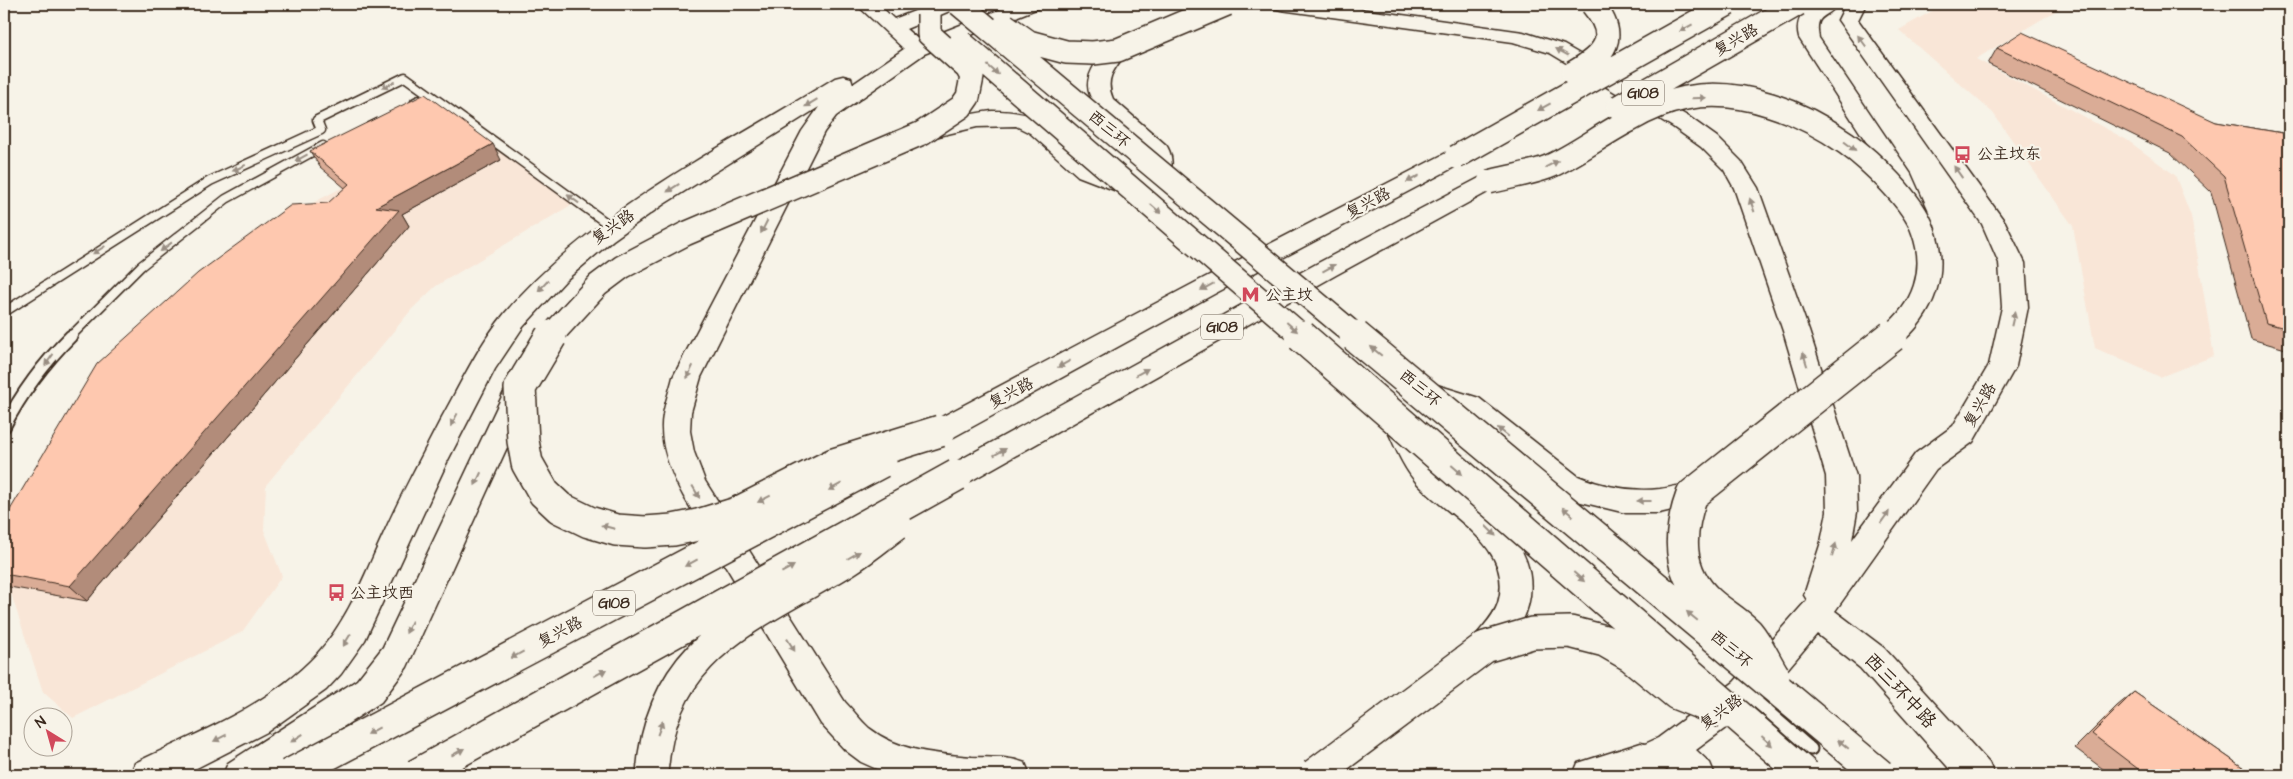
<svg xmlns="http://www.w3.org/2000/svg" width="2293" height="779" viewBox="0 0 2293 779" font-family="'Architects Daughter','LXGW WenKai TC',sans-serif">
	<rect width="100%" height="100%" fill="#f7f3e8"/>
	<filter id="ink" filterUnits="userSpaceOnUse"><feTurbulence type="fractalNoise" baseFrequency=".02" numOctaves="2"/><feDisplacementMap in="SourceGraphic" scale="10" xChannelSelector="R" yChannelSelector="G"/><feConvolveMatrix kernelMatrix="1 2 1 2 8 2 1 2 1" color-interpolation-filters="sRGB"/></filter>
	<g filter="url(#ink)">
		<path fill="#f9e6d7" d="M1944,4H2067L1976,59L2127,140L2175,175L2191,216L2214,356L2160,377L2095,348L2073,226L1993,113L1899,30Z
			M465,124L576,202L436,286L412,309L266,485L264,530L282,576L242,632L73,718L43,692L4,572V561L299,210Z"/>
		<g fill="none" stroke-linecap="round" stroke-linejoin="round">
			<defs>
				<path id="lane-far1" d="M415,102L430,95L612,227
					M4,312L210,181L321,130L317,120L405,77L430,95
					M70,337L141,266L226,199L323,146"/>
				<path id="lane" d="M4,427C21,394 45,362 71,336
					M1749,695L1811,749"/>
				<path id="secondary" d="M856,4H878L894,19L933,4H960L957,8L906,29L920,41L1014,4H1041L1038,8L924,54L836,116L824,132L701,377L691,412L690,431L694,452L705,481L845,702C853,710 860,720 869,728C898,751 935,754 972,757C990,758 1008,756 1025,763L1030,775H890L861,762L845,750L821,724L684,497C671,473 658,443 663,415C665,402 670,390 673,377L802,131L819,107L664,204L613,240L566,280L523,327L495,369L448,460L365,640L341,674L326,690L267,732L183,775H130L135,763C197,733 269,706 317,654C348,620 364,576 383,535C401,494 422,456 442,417C462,381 479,344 505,313C590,212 724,147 835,78L843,76L851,78L853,84L904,49Z
					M1271,4H1324L1523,32L1564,45L1689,117L1717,137L1741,161L1758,188L1809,331L1856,476L1857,512L1852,540L1916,453L1953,426L1989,365L2002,307L1999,263L1982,224L1838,20L1846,4H1866L1858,20L2005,222L2025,263L2028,307L2016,366L1973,442L1936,469L1835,611L1884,648L1989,763L1994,775H1955L1860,668L1817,634L1758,704L1696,750L1710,763L1715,775H1674L1667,769L1656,775H1573L1578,763L1641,743L1645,744L1658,738L1734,682L1807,600L1804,595L1821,542L1827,512L1826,476L1783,331L1734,188L1724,170L1701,147L1673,127L1550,53L1513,42L1281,10L1274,8Z"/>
				<path id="highway" d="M1814,4H1838C1827,20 1814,12 1819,38L1911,174L1927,210L1924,216L1915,218L1906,216L1887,174L1799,38C1795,22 1801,12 1814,4Z
					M1118,44L1125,46L1129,50C1117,66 1103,77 1113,99L1166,145C1172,153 1174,168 1168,176L1160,178L1152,176L1148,171L1147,152C1136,143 1126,134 1115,124C1095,106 1077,91 1096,63C1102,54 1107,46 1118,44Z
					M992,111C1008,111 1023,112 1038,119C1060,129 1073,153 1094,165C1108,173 1134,175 1142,188L1138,193L1130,196L1122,193L1078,176L1030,133L1016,126L977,127L922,140L914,138L911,133L914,128C940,121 966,114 992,111Z
					M1456,150L1464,152L1468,157L1464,162L1216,293L950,439L940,442L930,439L926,431L930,423L1198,281L1448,152Z
					M1489,174L1497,177L1501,182L1497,187L1336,275L967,483L957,487L947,483L942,475L947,467L1318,263L1481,177Z
					M520,378L530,381L534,388L407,667L381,702L270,775H223L228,763L357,680L383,647L506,388L510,381Z
					M1424,381L1479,398L1578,476C1604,487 1632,492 1660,489C1675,487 1687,482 1702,487L1707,495L1702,503L1659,513H1626L1581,502L1558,492L1459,413L1414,398L1410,391L1414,384Z
					M1399,414L1409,417C1417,433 1424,450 1435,464C1450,481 1470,493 1487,508C1523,539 1544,579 1521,624C1513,640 1501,655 1485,661L1474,657L1469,647C1476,631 1493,620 1498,603C1515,545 1447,517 1416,482C1402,466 1394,444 1385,425L1389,417Z"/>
			</defs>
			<use href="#lane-far1" stroke="#3b2a1e" stroke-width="11"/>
			<use href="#lane" stroke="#3b2a1e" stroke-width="15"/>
			<use href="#secondary" stroke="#3b2a1e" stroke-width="3"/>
			<use href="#highway" stroke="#3b2a1e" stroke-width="3"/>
			<use href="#lane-far1" stroke="#f7f3e8" stroke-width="8"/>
			<use href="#lane" stroke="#f7f3e8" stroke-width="11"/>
			<use href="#secondary" fill="#f7f3e8" fill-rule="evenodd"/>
			<use href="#highway" fill="#f7f3e8" fill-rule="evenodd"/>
			<defs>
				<path id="highway-bridge-far1" d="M959,4L1357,337
					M1005,25L1029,42L1066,52L1093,53L1118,50L1227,4
					M961,42L1303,337
					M1573,73C1606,54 1620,37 1592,4
					M1618,107L1798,4
					M1456,157L1728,4
					M1489,182C1508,177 1529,174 1548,167C1574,156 1604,133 1630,120C1647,110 1666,102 1686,98C1741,87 1802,112 1846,143C1870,160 1914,202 1923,230C1938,271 1924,310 1890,337
					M550,337L598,285L622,267L685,234L922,133L961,107L968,97L972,77L967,68L929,34V15"/>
				<path id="highway-bridge" d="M551,336L520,388L523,441L527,463L544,493L560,508L589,522L616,530L645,532L673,530L698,525L737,513L834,464L940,431
					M1301,336L1806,775
					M1355,336L1880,775
					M1774,676C1765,662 1759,646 1748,633C1736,621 1721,613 1709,602C1676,572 1678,533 1692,495L1892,336
					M289,775L881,462
					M416,775L957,475
					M652,775C660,645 753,618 847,560C865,549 880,536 896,524
					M1314,775L1485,647L1532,633L1570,632L1605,641L1631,656L1677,694L1725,713"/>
			</defs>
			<use href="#highway-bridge-far1" stroke="#3b2a1e" stroke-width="26" stroke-linecap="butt"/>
			<use href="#highway-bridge" stroke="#3b2a1e" stroke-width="34" stroke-linecap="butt"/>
			<use href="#highway-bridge-far1" stroke="#f7f3e8" stroke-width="23"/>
			<use href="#highway-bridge" stroke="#f7f3e8" stroke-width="31"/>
		</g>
		<path fill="#daac96" stroke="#3b2a1e" d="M1997,48L2216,122L2289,134V350L2251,339L2211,192L2170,153L1988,64Z
			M310,151L501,160L402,214L409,226L87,601L4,586V520L345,188L320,167Z
			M2134,692L2254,775H2111L2075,748L2117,706Z"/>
		<path fill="#b28c7a" stroke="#3b2a1e" d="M493,144L501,160L402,214L409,226L87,601L70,586L376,207Z"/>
		<path fill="#fec8af" stroke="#3b2a1e" d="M2022,32L2216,122L2289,134V329L2266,323L2224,176L2182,137L1997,48Z
			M425,94L493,144L376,207L399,210L70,586L4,574V520L97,364L198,273L291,205L328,203L349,184L310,151Z
			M2134,692L2254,775H2146L2092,734Z"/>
		<defs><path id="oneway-solid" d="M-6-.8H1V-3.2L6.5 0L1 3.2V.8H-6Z" transform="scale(1.25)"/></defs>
		<g fill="#998e83">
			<use href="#oneway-solid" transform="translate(1686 28) rotate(151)"/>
			<use href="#oneway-solid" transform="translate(1862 41) rotate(-127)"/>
			<use href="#oneway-solid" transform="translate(1562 52) rotate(-151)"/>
			<use href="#oneway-solid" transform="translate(993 70) rotate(41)"/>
			<use href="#oneway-solid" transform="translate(388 85) rotate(154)"/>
			<use href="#oneway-solid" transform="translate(1699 98) rotate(-2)"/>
			<use href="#oneway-solid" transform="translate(811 103) rotate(149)"/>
			<use href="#oneway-solid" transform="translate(1544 107) rotate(151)"/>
			<use href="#oneway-solid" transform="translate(1850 146) rotate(37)"/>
			<use href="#oneway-solid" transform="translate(301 158) rotate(151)"/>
			<use href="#oneway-solid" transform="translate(1552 164) rotate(-26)"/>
			<use href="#oneway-solid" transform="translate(239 168) rotate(155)"/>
			<use href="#oneway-solid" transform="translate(1958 172) rotate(-125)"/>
			<use href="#oneway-solid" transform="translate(1413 179) rotate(152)"/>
			<use href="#oneway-solid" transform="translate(673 188) rotate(147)"/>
			<use href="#oneway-solid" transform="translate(573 199) rotate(-144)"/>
			<use href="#oneway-solid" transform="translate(1752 205) rotate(-109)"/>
			<use href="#oneway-solid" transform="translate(1156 209) rotate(41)"/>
			<use href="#oneway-solid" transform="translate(764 227) rotate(117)"/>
			<use href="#oneway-solid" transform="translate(166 247) rotate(142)"/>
			<use href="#oneway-solid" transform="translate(99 250) rotate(148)"/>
			<use href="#oneway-solid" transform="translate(1329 268) rotate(-29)"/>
			<use href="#oneway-solid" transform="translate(543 286) rotate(133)"/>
			<use href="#oneway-solid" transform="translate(1207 287) rotate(152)"/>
			<use href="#oneway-solid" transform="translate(2013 319) rotate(-77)"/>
			<use href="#oneway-solid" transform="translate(1292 327) rotate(41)"/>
			<use href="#oneway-solid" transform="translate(1376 351) rotate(-140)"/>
			<use href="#oneway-solid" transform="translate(1805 359) rotate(-107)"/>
			<use href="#oneway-solid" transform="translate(49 360) rotate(126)"/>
			<use href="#oneway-solid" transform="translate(1064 364) rotate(152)"/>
			<use href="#oneway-solid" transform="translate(690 372) rotate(115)"/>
			<use href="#oneway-solid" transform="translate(1142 372) rotate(-29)"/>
			<use href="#oneway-solid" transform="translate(454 420) rotate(118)"/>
			<use href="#oneway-solid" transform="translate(1503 432) rotate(-141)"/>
			<use href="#oneway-solid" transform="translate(1000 452) rotate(-29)"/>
			<use href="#oneway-solid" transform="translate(1457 470) rotate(41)"/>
			<use href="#oneway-solid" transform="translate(478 479) rotate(115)"/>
			<use href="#oneway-solid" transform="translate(835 487) rotate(152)"/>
			<use href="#oneway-solid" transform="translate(696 492) rotate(60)"/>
			<use href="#oneway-solid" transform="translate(764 499) rotate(153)"/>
			<use href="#oneway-solid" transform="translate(1644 501) rotate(-180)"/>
			<use href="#oneway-solid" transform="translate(1568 512) rotate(-140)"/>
			<use href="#oneway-solid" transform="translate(1885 517) rotate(-54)"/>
			<use href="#oneway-solid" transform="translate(608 527) rotate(-165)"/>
			<use href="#oneway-solid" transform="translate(1491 531) rotate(45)"/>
			<use href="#oneway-solid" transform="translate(1834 550) rotate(-74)"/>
			<use href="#oneway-solid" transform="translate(854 555) rotate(-30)"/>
			<use href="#oneway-solid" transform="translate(691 563) rotate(152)"/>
			<use href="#oneway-solid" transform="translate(788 569) rotate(-29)"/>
			<use href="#oneway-solid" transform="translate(1579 577) rotate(41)"/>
			<use href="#oneway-solid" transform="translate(1692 616) rotate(-140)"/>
			<use href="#oneway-solid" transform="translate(409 627) rotate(115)"/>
			<use href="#oneway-solid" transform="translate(347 640) rotate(121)"/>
			<use href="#oneway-solid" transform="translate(791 645) rotate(58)"/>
			<use href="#oneway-solid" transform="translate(517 655) rotate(152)"/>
			<use href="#oneway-solid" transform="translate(600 673) rotate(-29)"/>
			<use href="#oneway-solid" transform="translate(660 728) rotate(-70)"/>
			<use href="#oneway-solid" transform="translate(373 731) rotate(152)"/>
			<use href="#oneway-solid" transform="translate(220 738) rotate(153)"/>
			<use href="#oneway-solid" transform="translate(297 738) rotate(147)"/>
			<use href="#oneway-solid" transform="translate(1767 741) rotate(42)"/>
			<use href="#oneway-solid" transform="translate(1843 744) rotate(-140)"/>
			<use href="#oneway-solid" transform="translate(458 752) rotate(-29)"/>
		</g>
	</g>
	<defs>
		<symbol id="bus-bare" viewBox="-9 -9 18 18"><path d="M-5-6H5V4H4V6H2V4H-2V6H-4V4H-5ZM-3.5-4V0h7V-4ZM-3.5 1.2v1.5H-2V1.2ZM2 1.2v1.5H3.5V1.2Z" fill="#d1495b" stroke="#f7f3e8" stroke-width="2.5" paint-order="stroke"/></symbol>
		<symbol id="metro-bare" viewBox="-9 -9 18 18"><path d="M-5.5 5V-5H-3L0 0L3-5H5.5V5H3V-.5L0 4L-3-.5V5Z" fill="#d1495b" stroke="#f7f3e8" stroke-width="2.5" paint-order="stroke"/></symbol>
	</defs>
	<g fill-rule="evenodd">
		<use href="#bus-bare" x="1950" y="142" width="25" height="25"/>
		<use href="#metro-bare" x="1238" y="282" width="25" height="25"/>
		<use href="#bus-bare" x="324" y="580" width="25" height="25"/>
	</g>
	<g text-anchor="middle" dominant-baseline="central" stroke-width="4.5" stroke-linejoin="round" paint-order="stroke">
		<g fill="#f7f3e8" stroke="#73665b" stroke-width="1">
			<rect x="1622" y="80.5" width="42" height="25" rx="4"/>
			<rect x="1201" y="314.5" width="42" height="25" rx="4"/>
			<rect x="593" y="590.5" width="42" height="25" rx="4"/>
		</g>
		<g font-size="15" font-weight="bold" fill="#3b2a1e">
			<text x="1643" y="93">G108</text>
			<text x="1222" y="327">G108</text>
			<text x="614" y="603">G108</text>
		</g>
		<g font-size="16" fill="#3b2a1e" stroke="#f7f3e8">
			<text transform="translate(1736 40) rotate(-30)">复兴路</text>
			<text transform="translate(1109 129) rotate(40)">西三环</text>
			<text transform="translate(1368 203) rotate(-28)">复兴路</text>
			<text transform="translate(613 227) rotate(-35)">复兴路</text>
			<text transform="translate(1420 388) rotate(40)">西三环</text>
			<text transform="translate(1011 393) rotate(-28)">复兴路</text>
			<text transform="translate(1980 405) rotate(-60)">复兴路</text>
			<text transform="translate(560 632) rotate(-28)">复兴路</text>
			<text transform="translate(1731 649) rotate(40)">西三环</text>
			<text transform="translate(1721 712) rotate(-36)">复兴路</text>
		</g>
		<g font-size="16" fill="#3b2a1e" stroke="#f7f3e8" text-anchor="start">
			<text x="1977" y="154">公主坟东</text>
			<text x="1265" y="295">公主坟</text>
			<text x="350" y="593">公主坟西</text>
		</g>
		<g font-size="19" fill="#3b2a1e" stroke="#f7f3e8">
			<text transform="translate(1900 691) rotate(47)">西三环中路</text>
		</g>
	</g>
	<rect width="2293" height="779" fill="none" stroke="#f7f3e8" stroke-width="20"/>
	<rect x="10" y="10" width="2273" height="759" fill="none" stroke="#3b2a1e" stroke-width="2" filter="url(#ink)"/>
	<g transform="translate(48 732) rotate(323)"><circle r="24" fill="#f7f3e8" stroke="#aca397"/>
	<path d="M0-4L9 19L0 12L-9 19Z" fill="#d1495b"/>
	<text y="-8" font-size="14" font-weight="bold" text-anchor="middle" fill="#3b2a1e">N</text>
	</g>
</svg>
